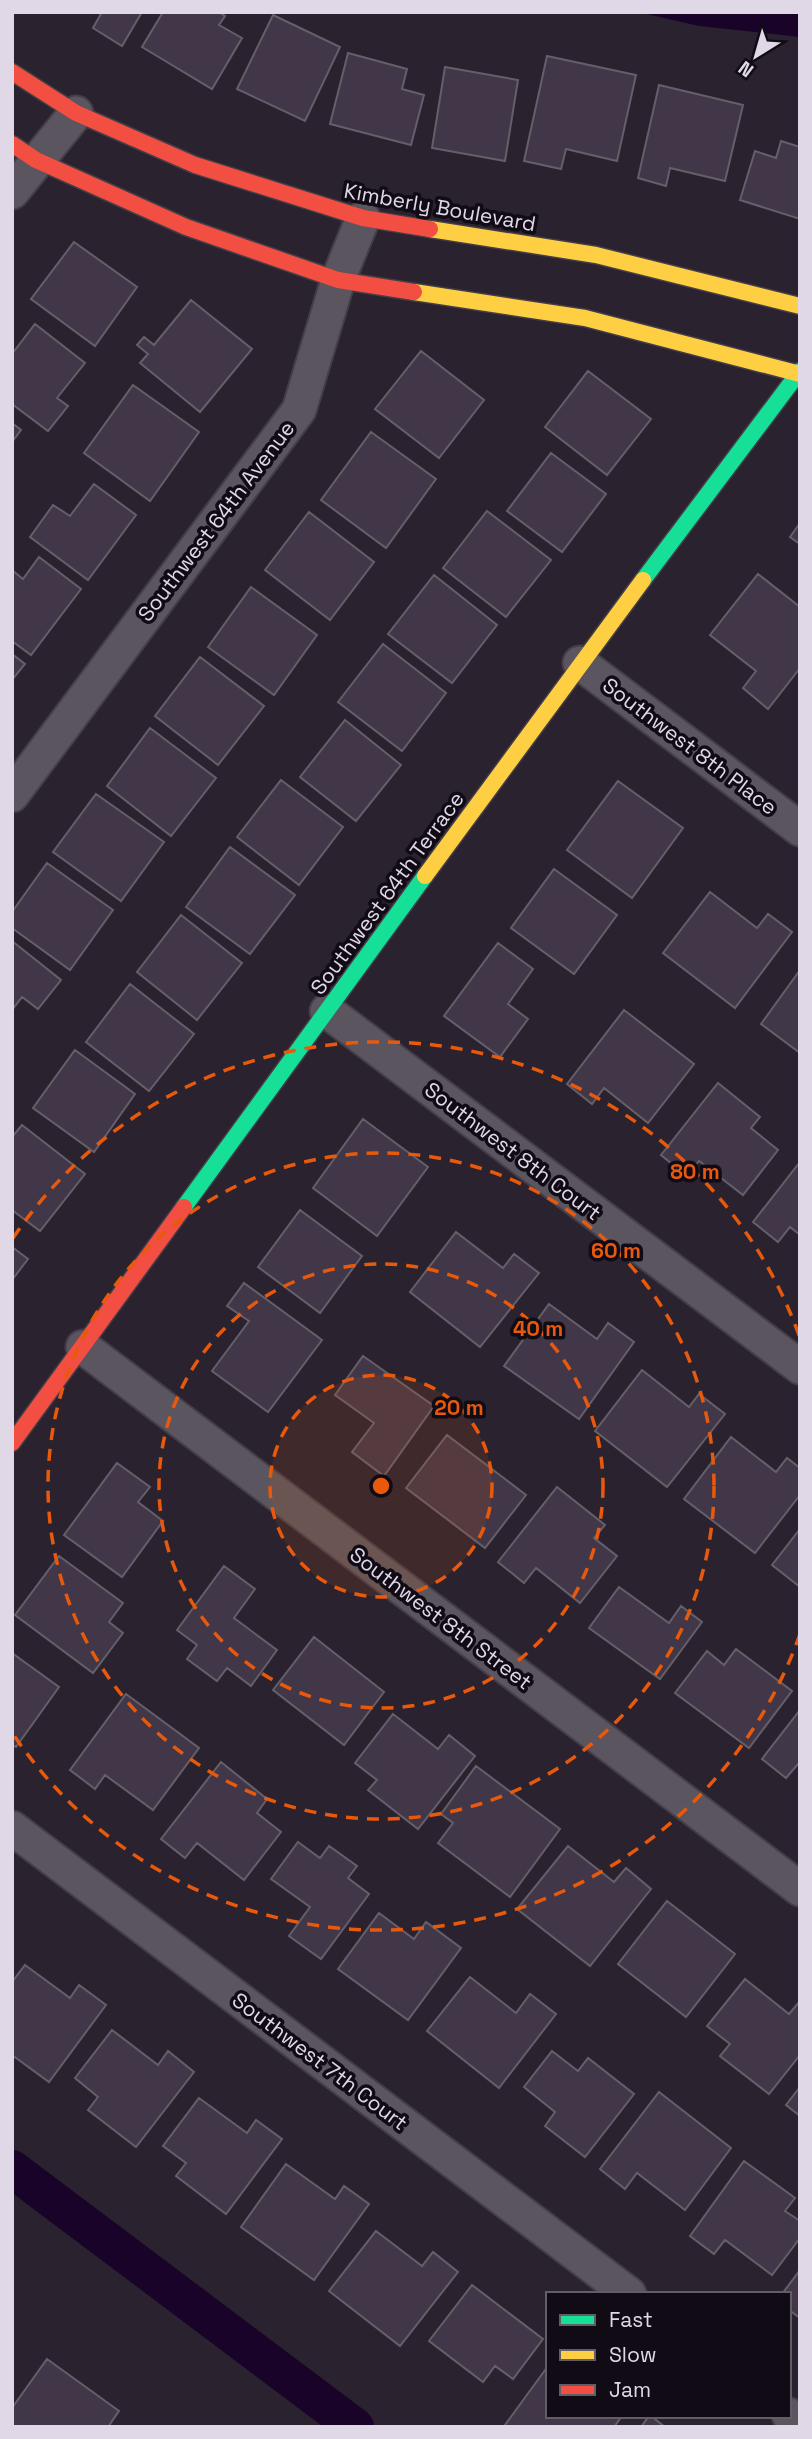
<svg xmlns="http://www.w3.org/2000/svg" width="812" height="2439" viewBox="0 0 812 2439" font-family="'Space Grotesk',sans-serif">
	<rect width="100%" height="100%" fill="#2a232f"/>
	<path fill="#1a0328" d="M638,12H800V37L699,26Z"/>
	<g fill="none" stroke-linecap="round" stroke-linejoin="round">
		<path stroke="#1a0328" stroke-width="38" d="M12,2169L355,2427"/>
	</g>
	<path fill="#413748" stroke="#655f69" stroke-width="2" d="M102,12H142L122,46L93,28Z
		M163,12H219L225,16L219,25L242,38L212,89L142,47Z
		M273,15L340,47L305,121L237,89Z
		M348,53L407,69L402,89L424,95L411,145L330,124Z
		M547,56L636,75L617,161L566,149L561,169L524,161Z
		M445,67L518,80L505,161L432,148Z
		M659,85L743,105L725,181L670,168L666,186L638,178Z
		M781,141L800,147V219L740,200L755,151L776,158Z
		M74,242L137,287L95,346L31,299Z
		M191,300L252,349L200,412L140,363L148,354L137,345L144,337L154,345Z
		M35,324L85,363L57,398L68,406L48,431L12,404V354Z
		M421,351L484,400L439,458L375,409Z
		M588,371L651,419L607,475L545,427Z
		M133,385L199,432L150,501L84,453Z
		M12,423L21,430L12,442Z
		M371,432L436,479L386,548L321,500Z
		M551,453L606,494L562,552L507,511Z
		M94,484L136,515L88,580L30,537L53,505L70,516Z
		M487,511L551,560L506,617L443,568Z
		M309,512L374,562L330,620L265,570Z
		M800,523V544L790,537Z
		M39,557L81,589L31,655L12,641V570L23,579Z
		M758,574L800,607V668L768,709L743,688L756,671L710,635Z
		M434,575L497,625L452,683L388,634Z
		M251,587L317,635L274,695L208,647Z
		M383,644L446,693L402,751L338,702Z
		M12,654L25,664L12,680Z
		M200,657L264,706L218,765L155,716Z
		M345,720L401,765L356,821L300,777Z
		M150,728L216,778L171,836L107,786Z
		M281,780L343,827L299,885L237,837Z
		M618,781L683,828L632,898L567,850Z
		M96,794L164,842L121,901L53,852Z
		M230,847L295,895L250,954L186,907Z
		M47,863L113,910L70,970L12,928V912Z
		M554,869L617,915L574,974L511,928Z
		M710,892L757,928L768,914L792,932L735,1008L663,953Z
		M181,915L242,963L197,1020L137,972Z
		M12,941L61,980L38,1009L22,997L12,1010Z
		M498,943L533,969L508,1004L528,1019L500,1057L444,1016Z
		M800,970V1053L761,1024Z
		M130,984L194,1034L149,1091L86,1042Z
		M624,1010L694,1064L648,1123L604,1088L592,1104L567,1084Z
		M75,1050L135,1094L94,1152L33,1108Z
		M718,1083L760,1117L751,1128L778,1150L743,1195L699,1161L687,1176L661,1155Z
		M363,1119L428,1167L377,1236L313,1188Z
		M22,1125L85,1174L40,1231L12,1210V1137Z
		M800,1162V1235L790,1227L778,1242L753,1222Z
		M300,1210L362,1256L320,1313L258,1267Z
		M456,1232L503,1268L514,1254L539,1273L480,1347L410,1292Z
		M12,1247L28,1259L12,1280Z
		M244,1283L322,1340L268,1412L212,1371L249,1321L227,1306Z
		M549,1304L597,1339L608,1323L634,1342L579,1419L504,1366Z
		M363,1356L434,1406L384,1476L352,1452L374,1423L335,1395Z
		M642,1370L689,1407L699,1394L725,1414L667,1487L595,1431Z
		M447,1435L526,1495L485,1548L406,1488Z
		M731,1437L776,1472L787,1458L800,1468V1495L755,1553L684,1499Z
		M117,1463L150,1487L138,1502L163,1521L122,1577L64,1535Z
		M557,1487L605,1525L594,1538L617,1556L580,1603L536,1568L524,1583L498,1562Z
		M800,1529V1587L772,1565Z
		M59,1556L123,1603L109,1622L123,1633L93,1673L15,1615Z
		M224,1566L255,1589L234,1618L277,1650L251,1686L227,1668L217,1681L187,1659L197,1645L177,1630Z
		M619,1587L669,1623L681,1606L702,1622L660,1679L589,1628Z
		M314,1637L384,1692L344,1745L273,1690Z
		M736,1649L792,1691L749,1748L675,1693L707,1651L724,1665Z
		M12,1653L59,1687L16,1747L12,1745Z
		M126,1694L199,1748L153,1810L105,1775L95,1789L70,1770Z
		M800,1710V1765L798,1764L786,1778L762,1759Z
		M393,1714L438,1749L449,1735L475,1756L418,1829L368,1790L377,1780L355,1763Z
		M221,1762L267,1799L257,1813L281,1832L244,1880L197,1843L185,1858L161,1839Z
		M476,1766L560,1829L510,1897L438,1843L453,1823L441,1814Z
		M298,1842L320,1858L329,1846L357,1866L348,1878L369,1894L321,1959L289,1936L310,1907L271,1879Z
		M568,1846L614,1882L626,1868L651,1889L590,1966L517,1909Z
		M667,1901L735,1954L686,2017L618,1964Z
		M379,1913L414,1939L426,1922L461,1948L408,2020L338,1969Z
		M25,1965L70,1998L79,1985L106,2005L49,2082L12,2055V1982Z
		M470,1977L516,2013L530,1994L556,2014L499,2088L427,2031Z
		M745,1979L789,2014L800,2001V2055L769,2094L720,2056L730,2044L707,2026Z
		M112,2030L158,2065L168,2051L194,2072L136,2147L88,2110L98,2097L75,2078Z
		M552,2051L578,2071L588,2058L634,2094L585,2157L545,2126L555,2112L524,2087Z
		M800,2087V2116L786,2105Z
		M659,2092L731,2148L685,2210L637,2173L625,2189L600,2169Z
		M199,2098L247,2133L256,2120L282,2139L226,2214L176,2176L186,2163L163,2146Z
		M744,2161L795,2198L785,2211L800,2221V2238L772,2275L725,2240L714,2254L690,2236Z
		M286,2164L335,2199L344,2186L369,2204L314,2280L241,2227Z
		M376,2231L422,2266L433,2252L458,2272L400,2346L329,2291Z
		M800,2270V2318L789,2310V2294H782Z
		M472,2285L543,2339L513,2379L495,2366L483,2382L429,2341Z
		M47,2359L119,2411L108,2427H12V2408Z
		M548,2366V2416H622L614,2427H508L505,2425Z
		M649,2416H651L665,2427H641Z"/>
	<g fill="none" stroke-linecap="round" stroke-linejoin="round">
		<defs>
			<path id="street" d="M12,192L76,113
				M580,663L800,829
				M12,795L299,410L338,280L363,218
				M327,1011L800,1367
				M83,1347L800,1889
				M12,1828L629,2294
				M789,2415L800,2423"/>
			<path id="fast" d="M643,580L800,371
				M184,1207L425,876"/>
			<path id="slow" d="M430,229L596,255L800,306
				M414,292L585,318L800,374
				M425,876L643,580"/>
			<path id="jam" d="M12,72L76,113L195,165L363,218L430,229
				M12,144L36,160L186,227L338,280L414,292
				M12,1443L184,1207"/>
		</defs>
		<use href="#street" stroke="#443e48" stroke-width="37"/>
		<use href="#fast" stroke="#443e48" stroke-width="19"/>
		<use href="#slow" stroke="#443e48" stroke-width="19"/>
		<use href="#jam" stroke="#443e48" stroke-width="19"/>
		<use href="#street" stroke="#5a555e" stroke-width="33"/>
		<use href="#fast" stroke="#16e098" stroke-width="16"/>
		<use href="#slow" stroke="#ffcf43" stroke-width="16"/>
		<use href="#jam" stroke="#f24e42" stroke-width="16"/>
	</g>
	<circle cx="381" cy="1486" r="111" fill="#e8590c" fill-opacity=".12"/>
	<g fill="none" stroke="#e8590c" stroke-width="3.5" stroke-dasharray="12 9">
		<circle cx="381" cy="1486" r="111"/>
		<circle cx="381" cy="1486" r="222"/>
		<circle cx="381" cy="1486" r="333"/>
		<path d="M800 1634A444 444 0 0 1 13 1734M13 1238A444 444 0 0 1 800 1338"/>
	</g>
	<g text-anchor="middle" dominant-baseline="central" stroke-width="7" stroke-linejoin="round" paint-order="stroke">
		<g font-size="21" fill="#e0d8e7" stroke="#100b14">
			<text transform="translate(440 207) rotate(10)">Kimberly Boulevard</text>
			<text transform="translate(216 521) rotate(-53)">Southwest 64th Avenue</text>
			<text transform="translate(690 746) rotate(37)">Southwest 8th Place</text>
			<text transform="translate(387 893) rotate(-54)">Southwest 64th Terrace</text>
			<text transform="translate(513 1151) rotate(37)">Southwest 8th Court</text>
			<text transform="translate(441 1618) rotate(37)">Southwest 8th Street</text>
			<text transform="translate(320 2061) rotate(37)">Southwest 7th Court</text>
		</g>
	</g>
	<circle cx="381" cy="1486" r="10" fill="#e8590c" stroke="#100b14" stroke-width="3.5"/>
	<g font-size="21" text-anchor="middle" font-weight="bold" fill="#e8590c" stroke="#100b14" stroke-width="7" stroke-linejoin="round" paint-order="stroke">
		<text x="695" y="1179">80 m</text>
		<text x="616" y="1258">60 m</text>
		<text x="538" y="1336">40 m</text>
		<text x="459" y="1415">20 m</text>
	</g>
	<rect width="812" height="2439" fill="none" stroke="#e0d8e7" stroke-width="28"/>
	<rect x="546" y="2292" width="245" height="126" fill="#100b14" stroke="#635d68" stroke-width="2"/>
	<rect x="560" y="2315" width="35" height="10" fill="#16e098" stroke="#635d68" stroke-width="2"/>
	<text x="609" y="2327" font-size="21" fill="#e0d8e7">Fast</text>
	<rect x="560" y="2350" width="35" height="10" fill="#ffcf43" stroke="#635d68" stroke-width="2"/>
	<text x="609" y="2362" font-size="21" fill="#e0d8e7">Slow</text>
	<rect x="560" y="2385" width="35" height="10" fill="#f24e42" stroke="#635d68" stroke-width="2"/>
	<text x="609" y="2397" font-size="21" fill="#e0d8e7">Jam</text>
	<g transform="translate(756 56) rotate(217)" stroke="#100b14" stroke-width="5" paint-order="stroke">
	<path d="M0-5L12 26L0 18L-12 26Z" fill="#e0d8e7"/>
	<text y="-10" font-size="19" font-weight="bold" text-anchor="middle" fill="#e0d8e7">N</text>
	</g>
</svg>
